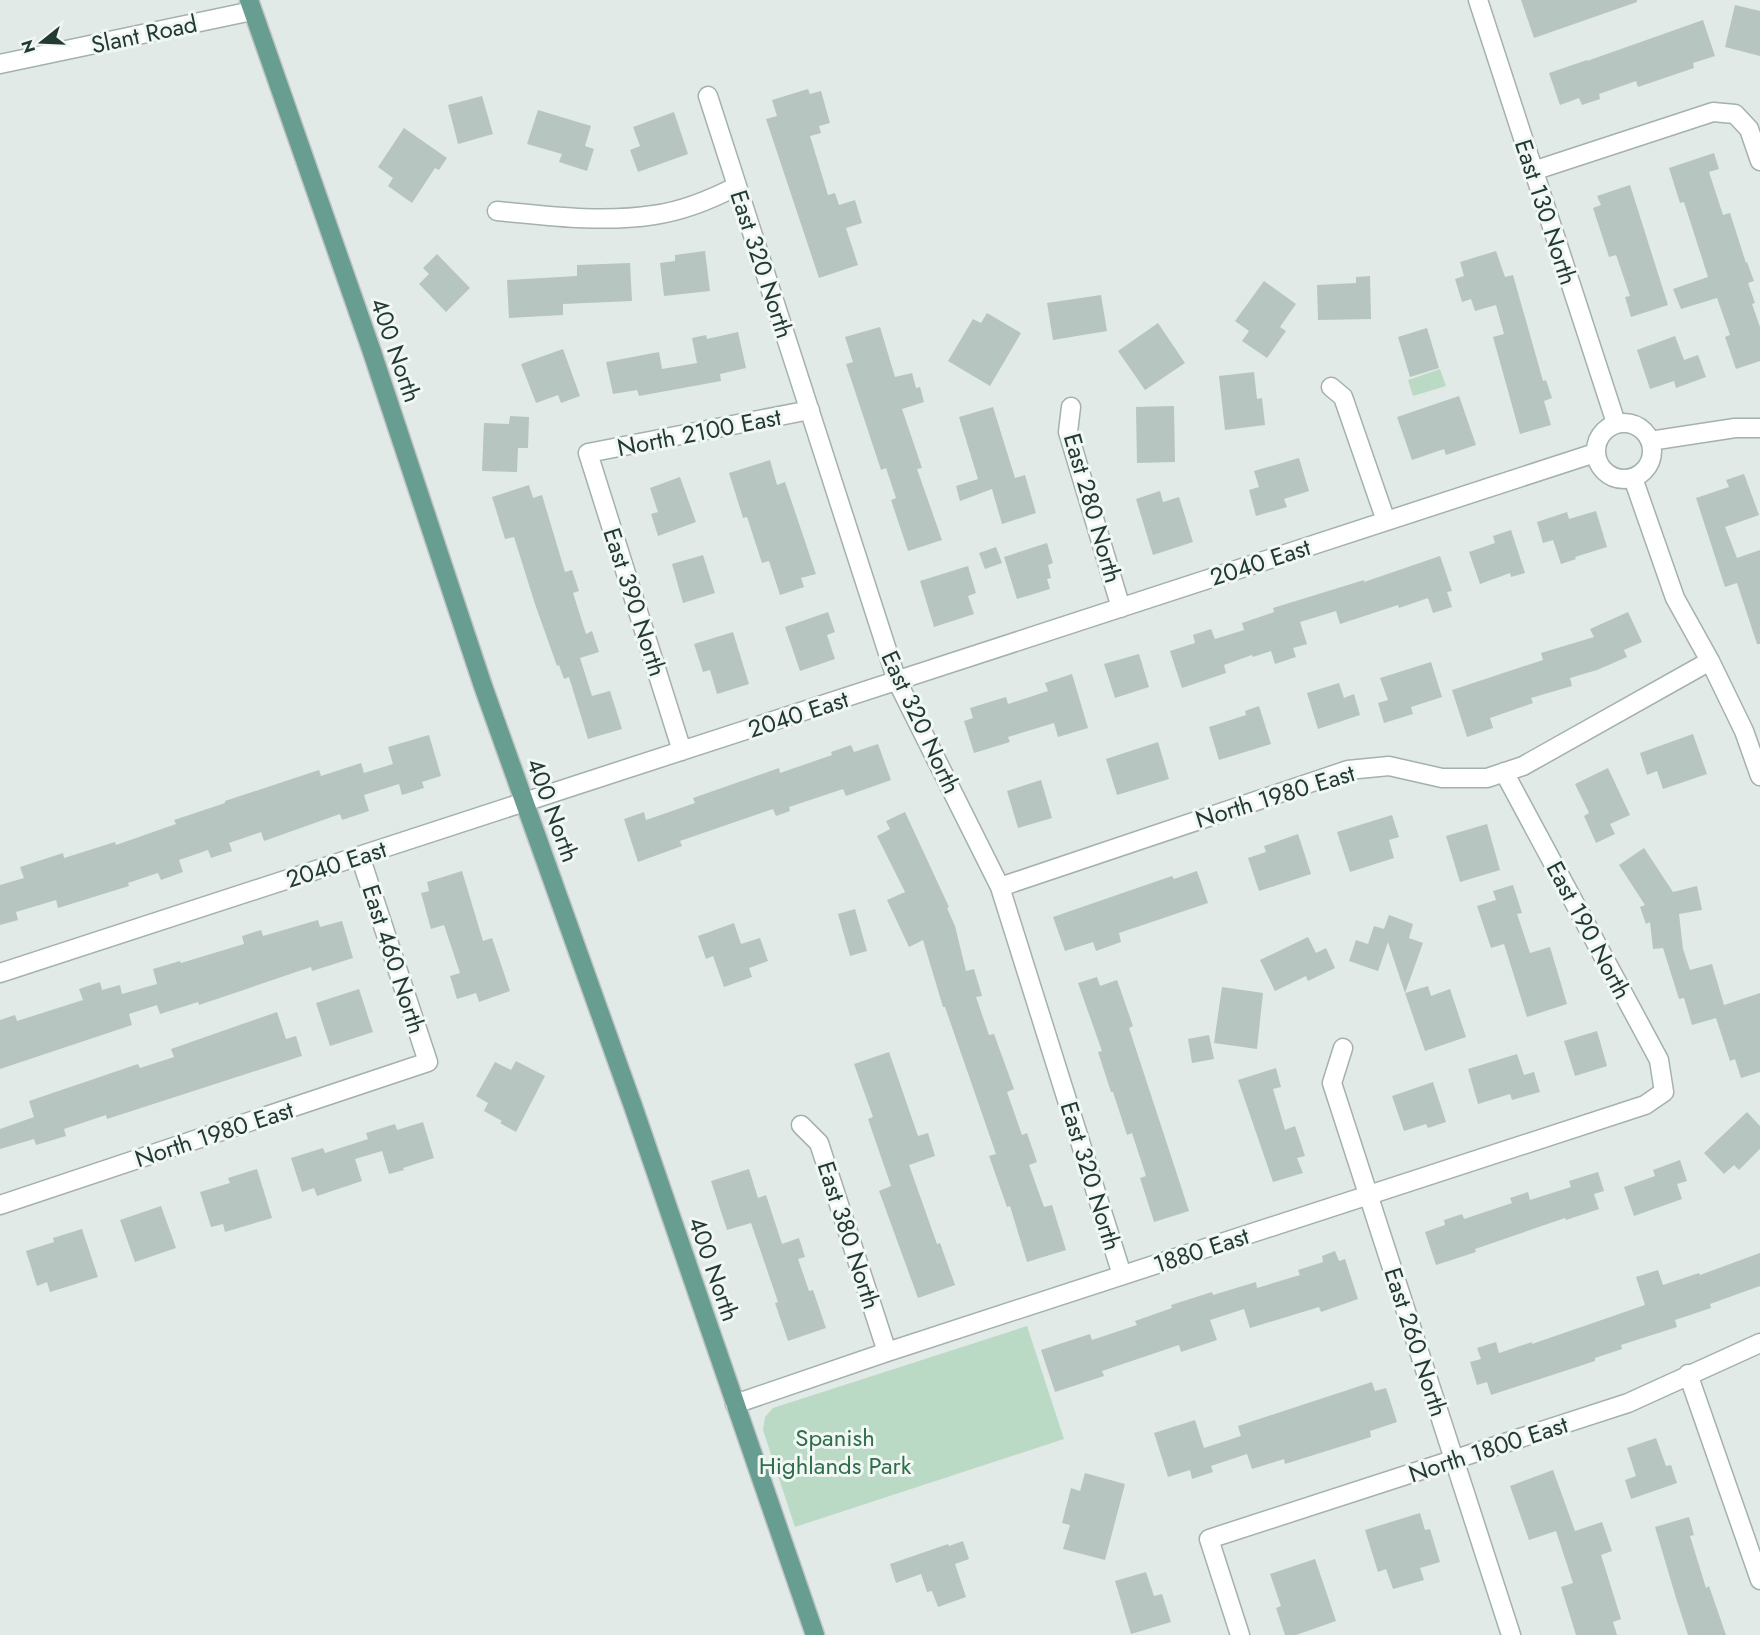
<svg xmlns="http://www.w3.org/2000/svg" width="1760" height="1635" viewBox="0 0 1760 1635" font-family="Jost,sans-serif">
	<rect width="100%" height="100%" fill="#e1eae6"/>
	<path fill="#bbdac5" d="M1440,369L1446,386L1413,396L1408,380Z
		M1027,1326L1064,1439L795,1527L763,1430L765,1417L773,1408Z"/>
	<path fill="#b6c5bf" d="M1521,0H1637V2L1534,38Z
		M1735,5L1760,11V56L1725,47Z
		M1703,20L1715,56L1693,63L1694,68L1638,87L1636,81L1599,94L1600,99L1582,105L1579,98L1560,105L1549,73L1587,60V61Z
		M808,89L810,94L821,91L830,123L819,126L821,133L810,136L828,195L835,193L839,205L855,200L862,223L846,228L858,265L819,278L766,119L777,116L772,100Z
		M482,96L493,134L458,144L448,105Z
		M538,110L591,126L585,146L594,149L587,171L559,162L562,154L527,144Z
		M674,112L688,154L638,172L630,150L640,146L633,127Z
		M404,128L447,158L439,170L435,168L412,203L388,186L393,178L378,167Z
		M1714,153L1719,169L1709,172L1723,215L1730,213L1746,263L1747,262L1754,281L1748,283L1755,303L1752,304L1760,327V361L1736,369L1725,337L1730,335L1717,298L1681,309L1673,289L1708,277L1684,202L1680,203L1669,168Z
		M1630,185L1668,305L1631,317L1625,297L1630,296L1616,255L1609,257L1593,208L1601,205L1597,196Z
		M705,251L710,291L664,296L660,263L675,261V255Z
		M1496,251L1505,277L1513,275L1543,381L1546,380L1552,398L1544,401L1551,425L1520,434L1493,337L1504,334L1496,305L1475,311L1471,299L1462,302L1455,279L1464,276L1460,262Z
		M437,254L470,288L446,312L419,284L429,274L423,268Z
		M630,263L632,301L563,304V315L509,318L507,280L577,276V265Z
		M1370,276L1371,319L1318,320L1317,285L1356,283V277Z
		M1264,281L1296,304L1280,327L1286,331L1267,358L1242,341L1249,331L1235,321Z
		M1101,295L1107,331L1053,340L1047,303Z
		M987,313L1021,333L990,386L948,361L973,319L981,323Z
		M1158,323L1185,363L1145,390L1118,351Z
		M880,327L895,377L912,373L916,388L920,387L924,402L902,409L922,468L917,469L942,540L908,551L891,500L896,498L886,468L881,470L846,364L853,362L845,337Z
		M1427,328L1439,368L1410,377L1398,337Z
		M738,332L746,368L720,374L721,381L639,396L637,390L613,394L606,362L659,352L662,369L697,363L692,338L706,335L707,339Z
		M1675,336L1684,360L1698,355L1706,377L1676,388L1674,381L1650,389L1637,350Z
		M563,349L580,396L561,403L558,395L536,403L521,364Z
		M1254,372L1257,399L1262,398L1265,425L1225,430L1219,376Z
		M1459,396L1476,445L1446,455L1444,449L1412,460L1397,417Z
		M1174,406L1175,462L1137,463L1136,407Z
		M993,407L1015,478L1025,475L1036,513L1002,524L992,489L960,501L956,486L978,479L959,417Z
		M510,416L529,417L528,448H518L517,472L482,471L484,423L509,424Z
		M1299,458L1309,491L1284,499L1287,507L1256,516L1249,490L1259,487L1254,471Z
		M770,460L777,485L785,482L816,574L801,578L804,587L780,595L769,561L762,563L747,517L743,518L729,473Z
		M1744,474L1759,515L1725,527L1737,558L1760,550V644H1757L1737,583L1725,587L1696,498L1729,487L1726,480Z
		M680,477L696,522L658,536L651,514L658,512L650,488Z
		M529,485L533,498L542,495L565,572L572,570L579,591L573,593L586,634L592,631L599,652L580,658L592,696L610,691L622,729L588,739L569,677L564,679L559,665L557,666L535,604L514,537L505,539L492,497Z
		M1160,491L1163,502L1179,497L1193,542L1153,555L1136,499Z
		M1596,511L1607,547L1575,557L1576,559L1561,564L1553,540L1543,543L1537,522L1567,512L1569,519Z
		M1511,530L1525,573L1511,577L1510,573L1480,584L1469,552L1495,543L1493,536Z
		M1047,543L1053,563L1048,565L1051,578L1047,579L1050,589L1017,599L1004,557Z
		M996,547L1002,563L985,569L979,553Z
		M703,555L715,593L683,603L672,564Z
		M1440,556L1452,591L1447,592L1452,607L1433,613L1428,598L1399,608L1398,605L1340,624L1336,611L1300,622L1307,644L1293,648L1296,657L1275,664L1271,651L1253,657L1252,655L1224,665L1226,673L1182,688L1170,651L1195,643L1193,635L1211,629L1215,639L1244,630L1242,623L1274,612L1273,608L1364,580V582Z
		M968,566L976,593L968,596L974,614L934,627L920,581Z
		M828,612L835,632L827,635L835,659L800,671L785,627Z
		M1628,612L1642,642L1624,650L1627,657L1597,670L1570,678L1572,686L1531,698L1533,703L1490,718L1493,728L1467,737L1452,690L1543,660L1541,653L1594,637L1590,629Z
		M733,632L749,684L717,694L710,670L703,672L694,644Z
		M1139,654L1149,687L1115,698L1104,664Z
		M1431,662L1442,697L1411,707L1413,714L1384,723L1378,703L1388,700L1380,678Z
		M1072,674L1088,728L1058,737L1054,723L1008,737L1010,742L974,753L964,721L973,718L970,708L1006,697L1008,704L1048,691L1045,683Z
		M1339,683L1344,698L1354,694L1360,715L1318,729L1307,693Z
		M1259,706L1271,744L1219,760L1209,727L1246,715L1245,711Z
		M1693,734L1707,774L1663,789L1657,771L1647,775L1640,753Z
		M429,735L441,776L422,782L424,788L402,795L399,784L364,795L369,811L342,820L340,814L264,841L261,832L229,843L232,851L211,858L208,850L179,860L183,872L161,880L158,873L128,883L129,886L58,908L56,900L16,912L18,920L0,925V885L24,878L20,867L63,853L64,858L115,842L116,845L176,824L174,820L225,803V801L319,770L321,776L361,763L364,773L393,764L388,747Z
		M1158,742L1169,779L1117,795L1106,759Z
		M878,744L891,780L846,796L843,789L789,807L790,811L776,816L773,809L680,841L682,846L638,862L624,819L644,812L646,820L695,803L693,798L779,768L780,773L832,755L831,752L851,745L854,752Z
		M1608,768L1630,815L1610,824L1615,834L1596,843L1584,816L1589,813L1575,784Z
		M1041,780L1052,818L1018,828L1007,791Z
		M905,812L949,907L947,908L955,926L966,971L974,969L982,996L976,997L989,1035L994,1034L1014,1089L1007,1092L1022,1135L1027,1133L1037,1162L1029,1165L1044,1207L1052,1205L1066,1250L1027,1262L1010,1206L1007,1207L989,1156L996,1154L945,1007H943L923,940L909,947L887,900L905,892L877,836L890,829L886,821Z
		M1392,815L1399,837L1389,840L1394,858L1350,872L1337,832Z
		M1487,824L1500,870L1460,882L1446,836Z
		M1298,834L1311,874L1259,891L1248,858L1266,852L1264,846Z
		M1644,848L1673,892L1697,886L1702,910L1679,914L1683,949L1690,970L1712,964L1724,1005L1760,993V1072L1741,1078L1735,1059L1730,1061L1716,1018L1692,1025L1684,998L1679,999L1663,948L1653,949L1650,922L1646,924L1640,907L1645,905L1619,865Z
		M462,871L483,941L492,938L510,991L479,1002L476,993L457,999L450,976L460,973L444,925L431,929L421,893L429,891L427,882Z
		M1197,871L1208,903L1119,933L1121,942L1096,951L1093,942L1065,951L1053,917L1172,876L1174,879Z
		M1513,885L1522,913L1517,914L1530,953L1550,947L1567,1004L1527,1017L1504,944L1491,948L1477,906L1496,900L1493,891Z
		M855,909L867,951L850,956L838,914Z
		M1389,915L1413,924L1409,938L1423,943L1405,993L1388,942L1378,971L1349,961L1356,940L1368,944L1374,926L1384,929Z
		M318,920L320,927L342,921L353,958L312,971L311,967L199,1005L198,1002L160,1014L157,1005L129,1014L132,1025L0,1069V1020L15,1015L17,1021L83,1000L79,989L100,982L102,990L120,985L122,994L157,984L153,969L180,961L181,963L244,944L242,936L261,930L263,936Z
		M734,923L741,944L760,938L768,961L749,968L752,977L724,987L713,956L706,959L698,936Z
		M1308,937L1316,953L1326,948L1335,968L1308,981L1306,976L1275,991L1260,960Z
		M1097,977L1100,986L1117,980L1133,1026L1129,1028L1189,1211L1154,1222L1140,1178L1146,1176L1132,1133L1127,1135L1113,1092H1111L1098,1052L1102,1051L1078,983Z
		M1428,986L1431,996L1450,989L1466,1037L1425,1051L1405,993Z
		M1222,987L1263,993L1257,1049L1214,1043Z
		M359,989L373,1032L330,1046L316,1003Z
		M277,1012L286,1039L296,1036L302,1056L107,1119L106,1115L64,1129L66,1136L36,1145L34,1139L0,1149V1129L34,1117L29,1101L138,1064L140,1068L174,1057L171,1049Z
		M1597,1031L1607,1066L1575,1076L1564,1041Z
		M1209,1035L1214,1059L1192,1063L1188,1039Z
		M889,1052L918,1136L928,1133L935,1156L909,1165L937,1244L940,1243L955,1285L918,1298L879,1191L891,1186L868,1119L873,1117L854,1064Z
		M1517,1054L1524,1075L1534,1072L1540,1092L1512,1100L1510,1094L1478,1104L1468,1069Z
		M516,1061L545,1076L516,1132L500,1123L502,1121L484,1111L488,1103L476,1096L495,1062L511,1070Z
		M1276,1068L1281,1087L1273,1089L1285,1130L1295,1126L1305,1156L1297,1158L1303,1173L1273,1182L1238,1080Z
		M1433,1082L1446,1122L1428,1128L1426,1124L1404,1131L1392,1096Z
		M1747,1112L1760,1126V1149L1739,1170L1734,1165L1724,1174L1704,1153Z
		M423,1122L434,1158L403,1168L404,1170L389,1174L382,1151L355,1159L362,1181L317,1196L314,1188L302,1192L291,1158L323,1148L325,1153L368,1139L366,1133L395,1124L397,1130Z
		M1680,1160L1687,1181L1677,1184L1682,1199L1634,1216L1624,1187L1655,1176L1653,1170Z
		M257,1169L272,1218L225,1232L223,1224L211,1227L200,1192L230,1183L228,1178Z
		M749,1169L758,1198L766,1195L782,1244L799,1238L805,1257L798,1259L809,1291L813,1290L826,1328L788,1341L775,1303L778,1302L751,1223L727,1230L711,1181Z
		M1598,1172L1604,1191L1594,1194L1599,1209L1566,1220L1565,1218L1475,1249L1476,1252L1436,1265L1425,1232L1445,1225L1444,1220L1462,1214L1464,1219L1512,1203L1510,1198L1528,1192L1530,1200L1571,1187L1569,1181Z
		M161,1206L176,1248L135,1262L120,1220Z
		M82,1229L98,1277L50,1292L47,1282L37,1286L26,1251L54,1242L53,1238Z
		M1335,1251L1339,1261L1345,1259L1358,1299L1321,1312L1319,1307L1250,1328L1244,1309L1210,1320L1217,1340L1181,1352L1179,1345L1102,1371L1104,1376L1055,1392L1041,1350L1090,1334L1092,1340L1137,1325L1135,1321L1172,1308L1171,1305L1212,1292L1213,1295L1256,1282L1257,1288L1300,1275L1298,1270L1323,1262L1322,1256Z
		M1760,1253V1286L1710,1304L1711,1308L1675,1320L1677,1327L1621,1345L1622,1349L1595,1358V1361L1491,1395L1487,1382L1477,1385L1470,1362L1481,1359L1477,1348L1496,1342L1499,1353L1532,1342V1344L1645,1305L1636,1277L1658,1270L1663,1285L1699,1273L1700,1275Z
		M1372,1382L1375,1391L1386,1388L1397,1422L1370,1431L1371,1437L1285,1464L1284,1459L1252,1469L1247,1454L1211,1466L1213,1472L1192,1479L1190,1470L1168,1477L1154,1433L1195,1420L1204,1448L1241,1436L1238,1426Z
		M1656,1438L1666,1466L1671,1465L1677,1483L1631,1499L1625,1480L1636,1476L1627,1448Z
		M1553,1470L1575,1531L1602,1522L1612,1551L1601,1555L1621,1619L1613,1622L1617,1635H1576L1561,1587L1573,1583L1556,1531L1529,1540L1510,1486Z
		M1085,1473L1125,1484L1105,1560L1063,1549L1070,1525L1062,1523L1071,1488L1080,1491Z
		M1420,1513L1425,1530L1430,1529L1440,1562L1420,1568L1424,1580L1393,1589L1386,1569L1378,1572L1365,1530Z
		M1689,1517L1694,1535L1690,1536L1706,1588L1709,1586L1726,1635H1688L1676,1598L1655,1527Z
		M963,1541L969,1559L955,1564L966,1597L938,1607L932,1591L927,1592L921,1574L896,1583L890,1564L948,1544L949,1546Z
		M1315,1559L1336,1621L1296,1635H1285L1276,1608L1281,1606L1270,1574Z
		M1146,1572L1154,1596L1162,1594L1171,1622L1131,1634L1115,1581Z"/>
	<g fill="none" stroke-linecap="round" stroke-linejoin="round">
		<defs>
			<path id="minor" d="M1478,0L1616,423
				M0,64L252,11
				M708,96L897,681L1000,887L1122,1275
				M1533,171L1713,112L1735,114L1749,129L1760,161
				M497,211C549,216 602,223 654,215C683,211 712,199 737,186
				M1331,387L1343,397L1386,521
				M1071,407L1068,432L1121,608
				M1596 451a28 28 0 1 1 56 0a28 28 0 1 1-56 0Z
				M1650,441L1735,428H1760
				M1633,478L1675,598L1710,661L1744,731L1760,776
				M682,751L588,453L810,410
				M1000,887L1348,770L1389,766L1442,778H1487L1523,766L1710,661
				M0,973L1595,453
				M1343,1048L1332,1083L1511,1635
				M801,1125L819,1143L887,1352
				M0,1205L428,1062L360,856
				M1688,1374L1760,1580
				M735,1404L887,1352L1645,1105L1664,1092L1659,1060L1504,772
				M1240,1635L1209,1539L1628,1403L1760,1343"/>
			<path id="major" d="M249,0L371,349L483,686L633,1106L815,1635"/>
		</defs>
		<use href="#minor" stroke="#a4b1ad" stroke-width="21"/>
		<use href="#major" stroke="#bdc4c2" stroke-width="21"/>
		<use href="#minor" stroke="#fff" stroke-width="18"/>
		<use href="#major" stroke="#689d92" stroke-width="18"/>
	</g>
	<g text-anchor="middle" dominant-baseline="central" stroke-width="6" stroke-linejoin="round" paint-order="stroke">
		<g font-size="24" fill="#223934" stroke="#f1f7f4">
			<text transform="translate(144 34) rotate(-12)">Slant Road</text>
			<text transform="translate(1546 212) rotate(72)">East 130 North</text>
			<text transform="translate(762 264) rotate(72)">East 320 North</text>
			<text transform="translate(396 350) rotate(71)">400 North</text>
			<text transform="translate(699 432) rotate(-11)">North 2100 East</text>
			<text transform="translate(1093 508) rotate(74)">East 280 North</text>
			<text transform="translate(1260 562) rotate(-18)">2040 East</text>
			<text transform="translate(635 602) rotate(72)">East 390 North</text>
			<text transform="translate(798 714) rotate(-18)">2040 East</text>
			<text transform="translate(921 722) rotate(65)">East 320 North</text>
			<text transform="translate(1275 796) rotate(-17)">North 1980 East</text>
			<text transform="translate(553 810) rotate(70)">400 North</text>
			<text transform="translate(336 864) rotate(-18)">2040 East</text>
			<text transform="translate(1589 930) rotate(62)">East 190 North</text>
			<text transform="translate(394 959) rotate(72)">East 460 North</text>
			<text transform="translate(214 1134) rotate(-18)">North 1980 East</text>
			<text transform="translate(1091 1176) rotate(73)">East 320 North</text>
			<text transform="translate(849 1235) rotate(72)">East 380 North</text>
			<text transform="translate(1201 1250) rotate(-18)">1880 East</text>
			<text transform="translate(714 1269) rotate(71)">400 North</text>
			<text transform="translate(1416 1342) rotate(72)">East 260 North</text>
			<text transform="translate(1488 1449) rotate(-18)">North 1800 East</text>
		</g>
		<g font-size="24" fill="#306d4a" stroke="#f1f7f4">
			<text x="835" y="1437">Spanish<tspan x="835" dy="28">Highlands Park</tspan></text>
		</g>
	</g>
	<g transform="translate(42 42) rotate(252)" stroke="#f1f7f4" stroke-width="4.5" paint-order="stroke">
	<path d="M0-4.5L10 22L0 15L-10 22Z" fill="#223934"/>
	<text y="-9" font-size="16" font-weight="bold" text-anchor="middle" fill="#223934">N</text>
	</g>
</svg>
